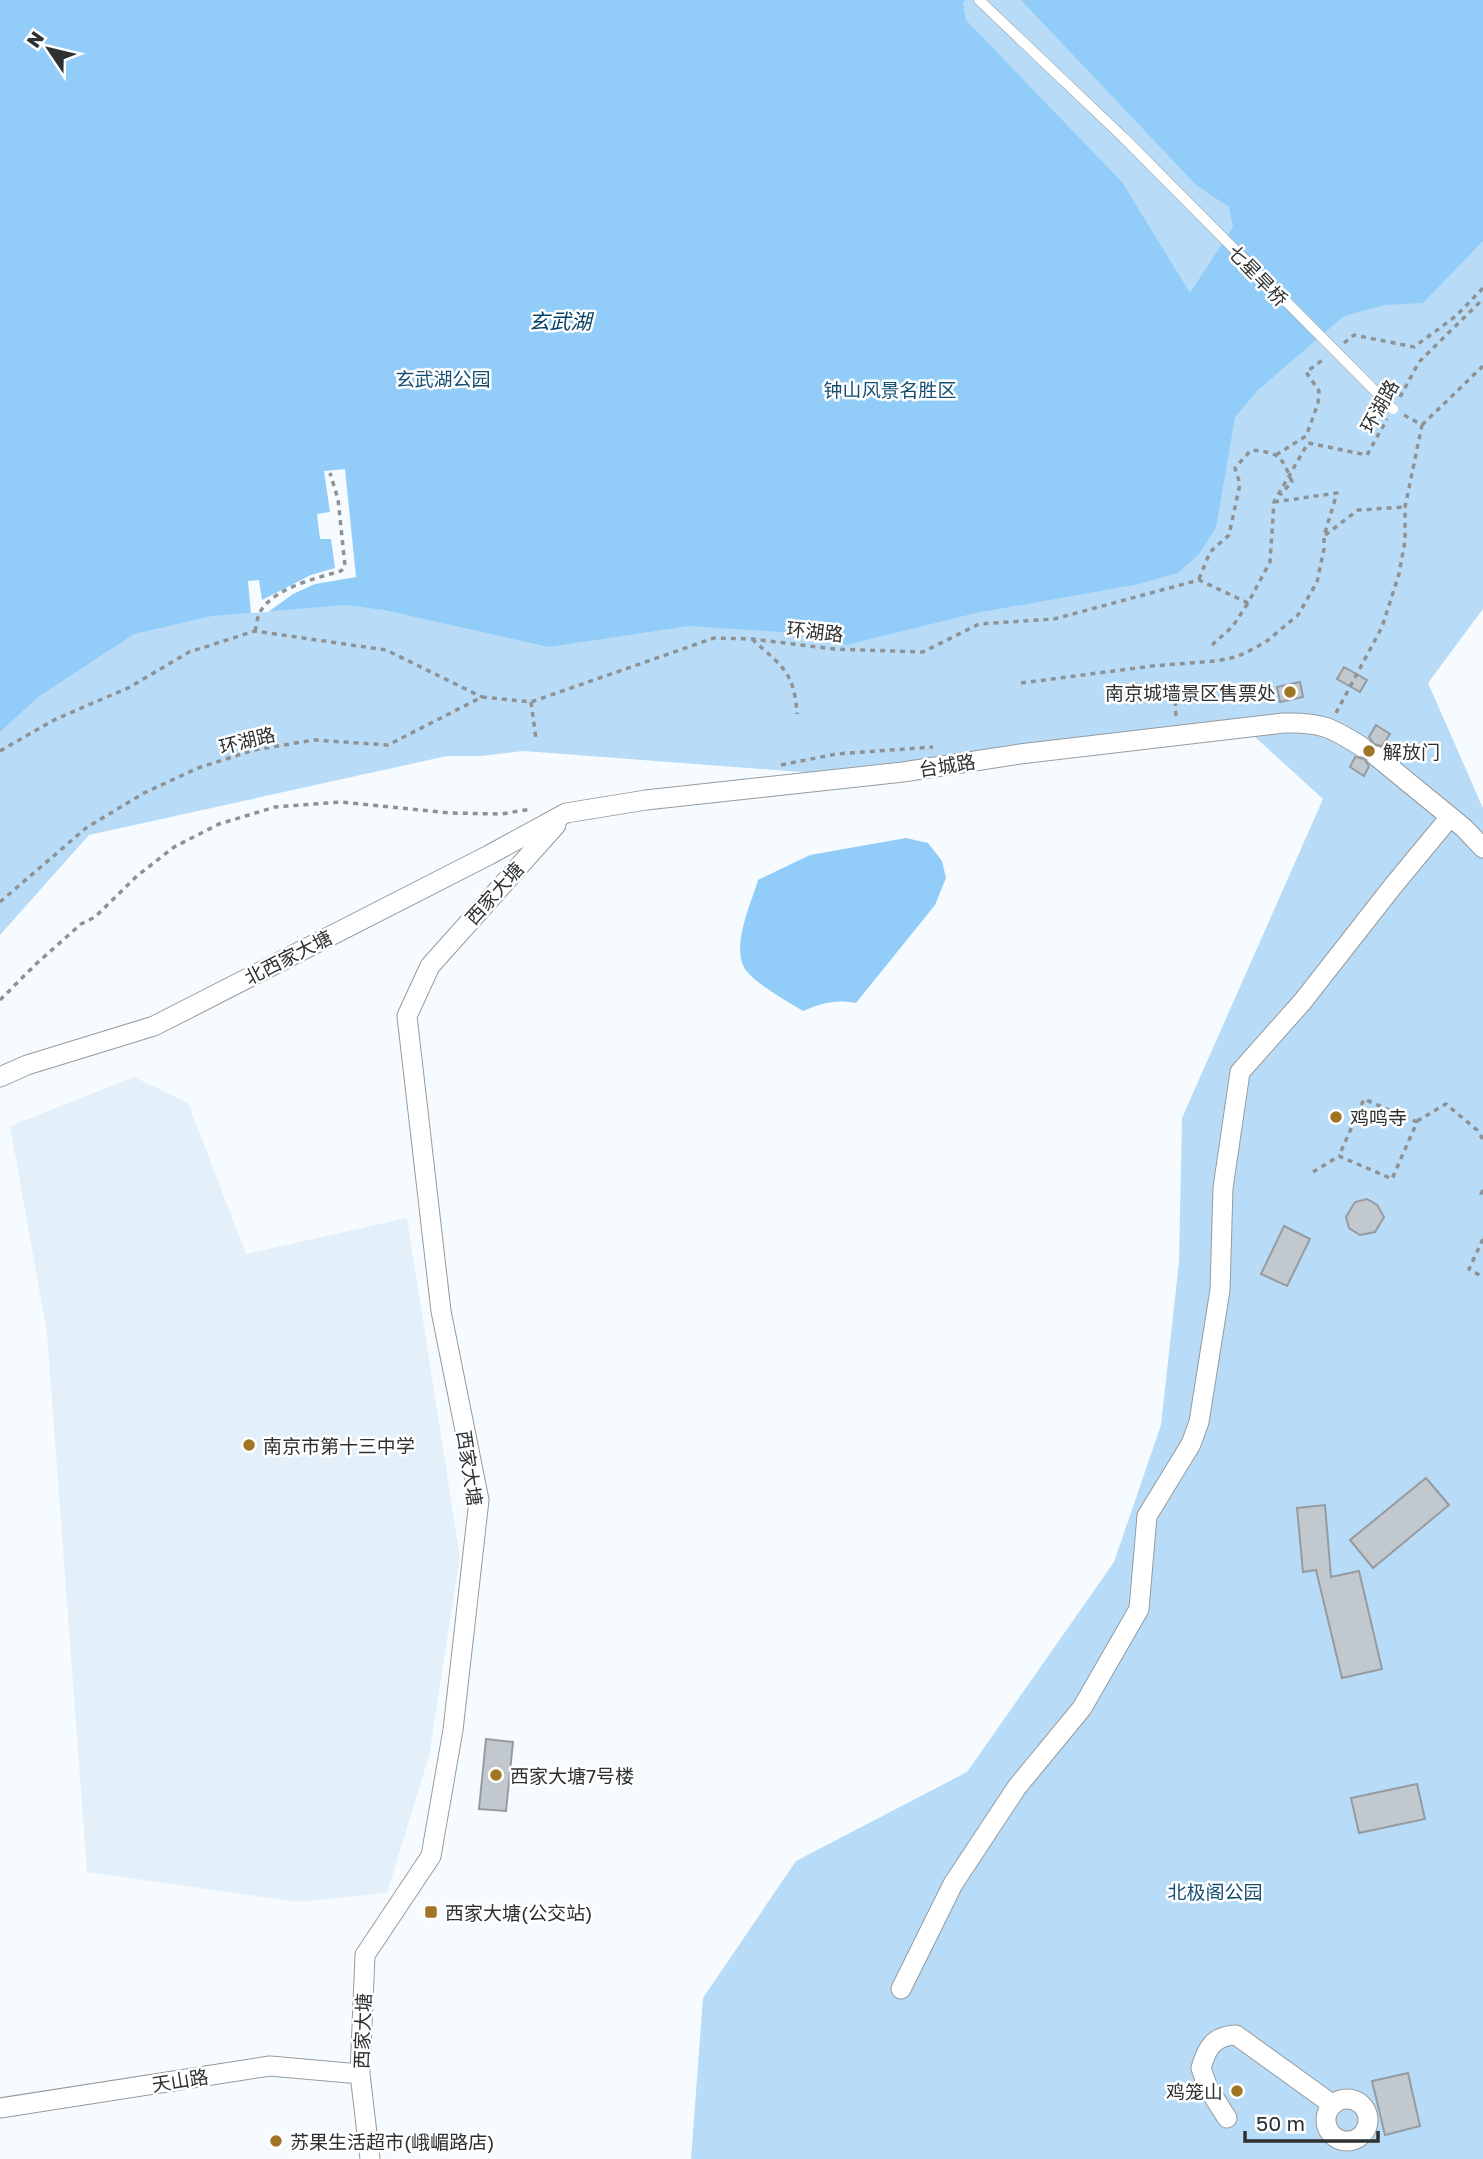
<svg xmlns="http://www.w3.org/2000/svg" width="1483" height="2159" viewBox="0 0 1483 2159" font-family="'Golos Text','Noto Sans SC',sans-serif">
	<rect width="100%" height="100%" fill="#f6fbff"/>
	<path fill="#e3f0fa" d="M134,1077L188,1103L246,1254L407,1218L460,1557L429,1756L387,1893L299,1902L87,1872L47,1333L10,1126Z"/>
	<path fill="#b8dcf7" d="M0,0H1483V609L1428,683L1483,808V2159H691L703,1998L796,1861L967,1772L1114,1562L1161,1425L1179,1262L1182,1118L1323,799L1244,727L905,780L524,751L481,756H447L89,835L0,935Z"/>
	<path fill="#92cdf9" d="M0,0H966L963,2L966,20L1122,182L1190,293L1233,227L1229,207L1197,186L1021,0H1483V241L1423,303L1385,305L1344,316L1257,391L1235,417L1216,528L1199,554L1178,573L1134,585L976,613L846,645L809,634L689,626L549,647L384,610L345,605L212,616L134,634L38,697L0,732Z
		M906,838L928,843L942,861L946,878L935,905L856,1003C835,999 822,1003 803,1011C789,1002 754,983 745,969C731,946 751,904 758,880L810,855Z"/>
	<path fill="#f6fbff" d="M345,469L356,577L315,584L293,594L268,612L251,613L248,581L259,580L262,600L311,575L335,568L331,539H320L317,514L330,512L324,471Z"/>
	<path fill="#c2c9ce" stroke="#959ba0" stroke-width="2" d="M1344,667L1367,680L1360,692L1337,679Z
		M1300,682L1303,697L1280,702L1277,687Z
		M1376,725L1390,734L1382,746L1374,744L1369,737Z
		M1355,757L1364,759L1369,766L1364,776L1350,767Z
		M1367,1199L1377,1205L1384,1217L1375,1232L1360,1235L1349,1228L1346,1217L1355,1202Z
		M1284,1226L1310,1239L1287,1286L1261,1274Z
		M1426,1478L1449,1505L1373,1568L1350,1540Z
		M1325,1505L1331,1577L1359,1571L1382,1669L1342,1678L1316,1570L1303,1572L1297,1508Z
		M486,1739L513,1742L506,1811L479,1809Z
		M1417,1784L1425,1819L1359,1833L1351,1798Z
		M1408,2073L1420,2126L1385,2135L1372,2081Z"/>
	<g fill="none" stroke-linecap="round" stroke-linejoin="round">
		<defs>
			<path id="lane" d="M979,0L1125,139"/>
			<path id="street" d="M1376,756L1464,828L1483,848
				M0,1077L27,1065L154,1026L489,855L566,813L646,800L903,772L1020,754L1284,723C1320,722 1331,727 1362,747
				M901,1989L953,1884L1017,1787L1082,1708L1139,1609L1147,1516L1191,1444L1199,1422L1220,1290L1223,1188L1240,1072L1303,1001L1393,886L1450,817
				M1326 2120a21 21 0 1 1 42 0a21 21 0 1 1-42 0Z
				M0,2108L270,2066L360,2074
				M1227,2118L1208,2088L1201,2068C1207,2048 1213,2036 1236,2035L1333,2105
				M370,2159L360,2074L365,1955L431,1856L453,1730L479,1500L441,1311L407,1016L430,966L556,825"/>
		</defs>
		<use href="#lane" stroke="#959b9f" stroke-width="11"/>
		<use href="#street" stroke="#959b9f" stroke-width="21"/>
		<path stroke="#8e9294" stroke-width="3.5" stroke-dasharray="5 5" stroke-linecap="butt" d="M1344,343L1354,335L1414,347L1456,316L1483,288
			M1400,397L1419,362L1483,299
			M1422,425L1483,366
			M1276,455L1306,436L1311,423L1318,403L1319,391L1306,372L1324,359
			M1274,502L1337,493L1324,536L1358,510L1405,507
			M1199,579L1210,552L1229,535L1240,484L1235,468L1251,450C1280,453 1281,455 1292,482L1280,495
			M255,631C257,624 257,615 262,609C277,587 317,578 341,571L345,566L338,499L330,473
			M752,639C782,667 794,670 797,714
			M1212,645L1233,626L1248,603
			M1021,683L1152,666L1216,661L1236,657L1253,649L1267,641L1298,615L1317,582L1324,549V536
			M1139,687L1140,698L1175,697L1176,717
			M531,702L536,739
			M1336,713L1382,627L1399,574L1405,541V507L1422,425L1404,415
			M0,751L54,720L130,687L189,652L255,631L386,650L482,697
			M781,765L836,754L933,747
			M0,902L86,828L144,793L198,768L254,750L314,740L388,745L482,697L531,702L714,638L752,639L834,649L923,652L979,624L1054,619L1199,580L1248,603L1270,562L1274,502L1308,443L1367,455L1387,419
			M0,1000L36,964L81,924L95,917L137,876L174,847L219,824L275,807L341,802L450,813L501,814L532,809
			M1417,1121L1446,1104L1477,1130L1483,1139
			M1313,1172L1339,1156L1392,1179L1417,1122L1364,1099L1339,1156
			M1483,1190L1481,1194L1483,1196
			M1483,1239L1469,1269L1483,1277"/>
		<use href="#lane" stroke="#fff" stroke-width="10"/>
		<use href="#street" stroke="#fff" stroke-width="19"/>
		<defs>
			<path id="lane-bridge" d="M1125,139L1393,409"/>
		</defs>
		<use href="#lane-bridge" stroke="#959b9f" stroke-width="11" stroke-linecap="butt"/>
		<use href="#lane-bridge" stroke="#fff" stroke-width="10"/>
	</g>
	<g fill="#a07625" stroke="#fff" stroke-width="2.5">
		<circle cx="1290" cy="692" r="7"/>
		<circle cx="1369" cy="751" r="7"/>
		<circle cx="1336" cy="1117" r="7"/>
		<circle cx="249" cy="1445" r="7"/>
		<circle cx="496" cy="1775" r="7"/>
		<rect x="424" y="1905" width="14" height="14" rx="3.5"/>
		<circle cx="1237" cy="2091" r="7"/>
		<circle cx="276" cy="2141" r="7"/>
	</g>
	<g text-anchor="middle" dominant-baseline="central" stroke-width="5" stroke-linejoin="round" paint-order="stroke">
		<g font-size="19" fill="#2e3132" stroke="#fff">
			<text transform="translate(1258 275) rotate(46)">七星旱桥</text>
			<text transform="translate(1379 406) rotate(-61)">环湖路</text>
			<text transform="translate(815 631) rotate(6)">环湖路</text>
			<text transform="translate(247 740) rotate(-14)">环湖路</text>
			<text transform="translate(947 765) rotate(-9)">台城路</text>
			<text transform="translate(494 893) rotate(-48)">西家大塘</text>
			<text transform="translate(288 957) rotate(-27)">北西家大塘</text>
			<text transform="translate(470 1468) rotate(81)">西家大塘</text>
			<text transform="translate(362 2031) rotate(-88)">西家大塘</text>
			<text transform="translate(180 2080) rotate(-9)">天山路</text>
		</g>
		<g font-size="19" fill="#154e72" stroke="#fff">
			<text x="443" y="378">玄武湖公园</text>
			<text x="890" y="389">钟山风景名胜区</text>
			<text x="1215" y="1891">北极阁公园</text>
		</g>
		<g font-size="19" fill="#2e3132" stroke="#fff" text-anchor="start">
			<text x="1276" y="692" text-anchor="end">南京城墙景区售票处</text>
			<text x="1383" y="751">解放门</text>
			<text x="1350" y="1117">鸡鸣寺</text>
			<text x="263" y="1445">南京市第十三中学</text>
			<text x="510" y="1775">西家大塘7号楼</text>
			<text x="445" y="1912">西家大塘(公交站)</text>
			<text x="1223" y="2091" text-anchor="end">鸡笼山</text>
			<text x="290" y="2141">苏果生活超市(峨嵋路店)</text>
		</g>
		<g font-size="21" font-style="italic" fill="#054366" stroke="#fff">
			<text x="560" y="321">玄武湖</text>
		</g>
	</g>
	<g transform="translate(49 49) rotate(305)" stroke="#ffffff" stroke-width="5" paint-order="stroke">
	<path d="M0-5L12 26L0 18L-12 26Z" fill="#2e3132"/>
	<text y="-10" font-size="19" font-weight="bold" text-anchor="middle" fill="#2e3132">N</text>
	</g>
	<path d="M1245 2131v10h133v-10" fill="none" stroke="#2e3132" stroke-width="3.5"/>
	<text x="1256" y="2131" font-size="21" fill="#2e3132" stroke="#ffffff" stroke-width="5" paint-order="stroke">50 m</text>
</svg>
